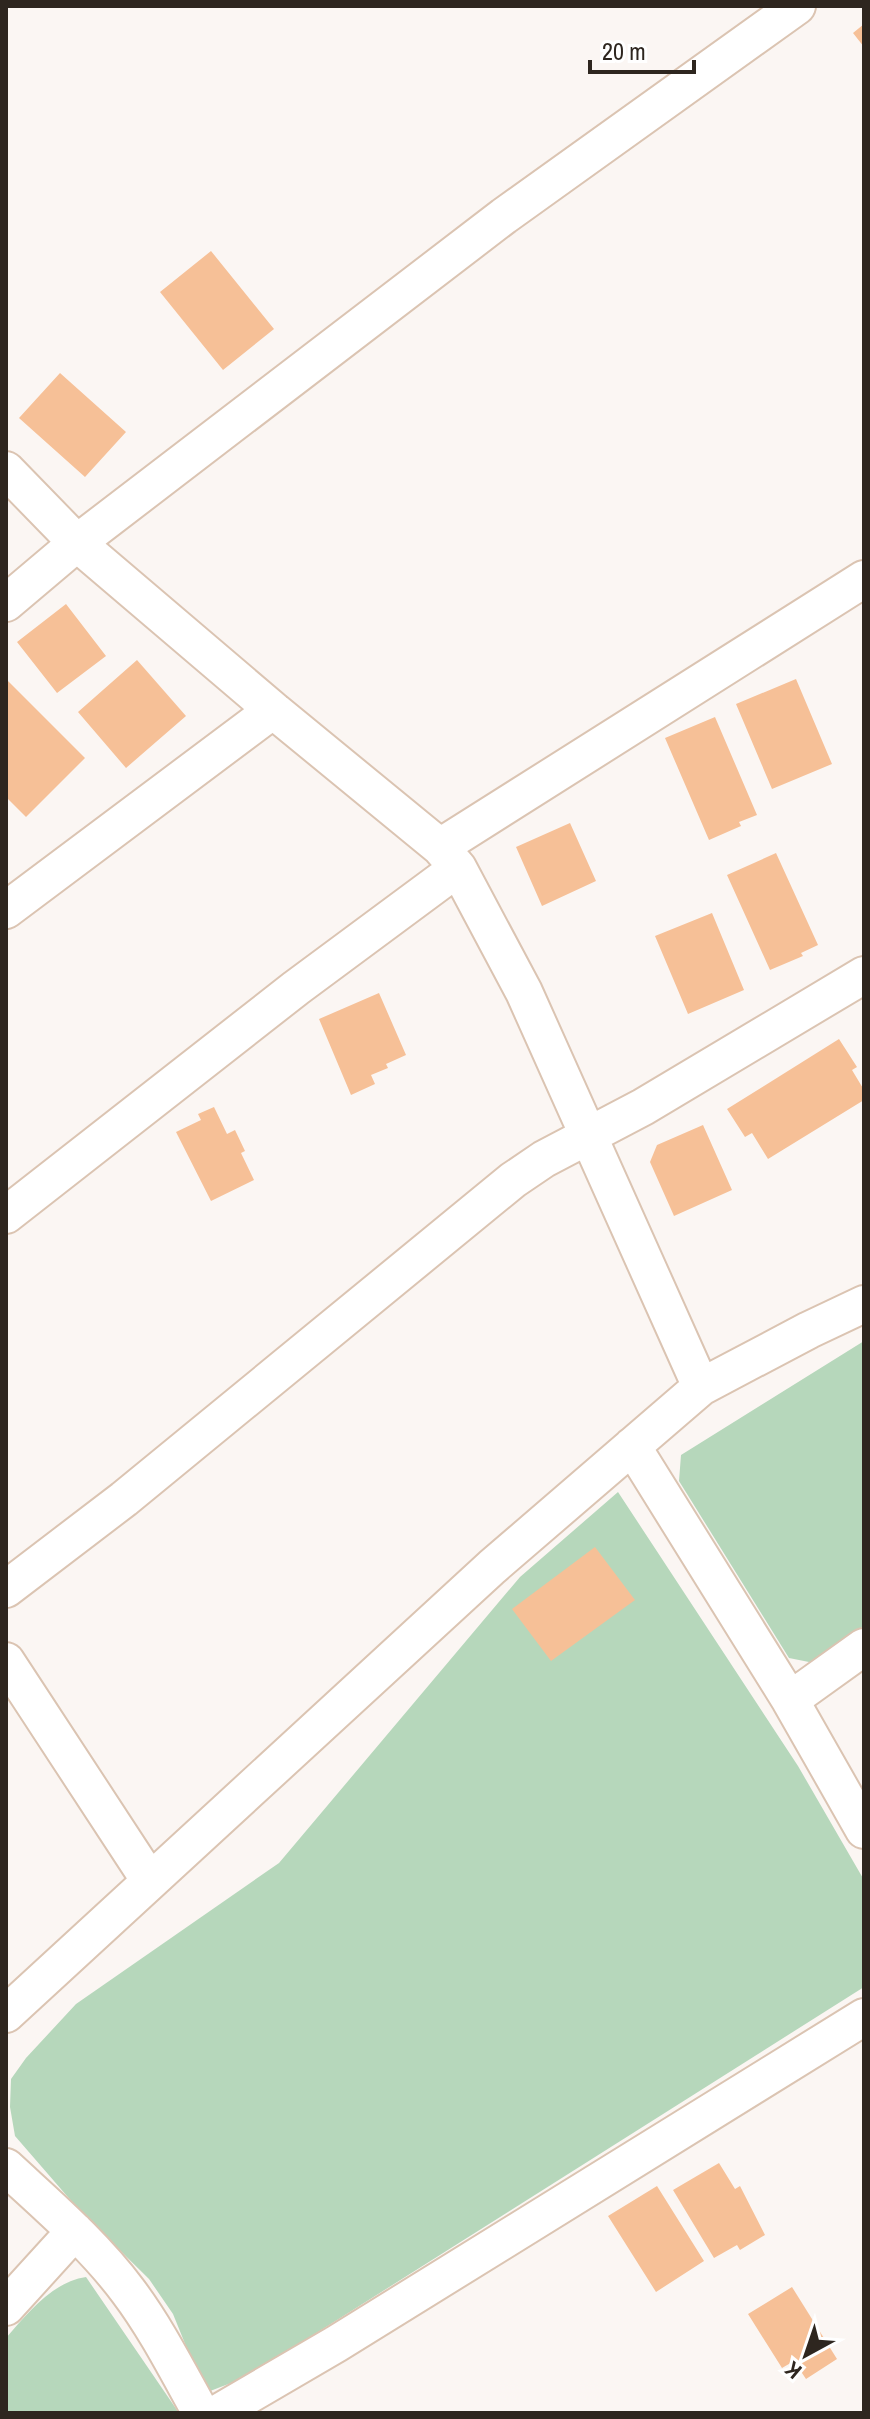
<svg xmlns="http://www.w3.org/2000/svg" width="870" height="2419" viewBox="0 0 870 2419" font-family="'Archivo Narrow',sans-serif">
	<rect width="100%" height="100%" fill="#fbf6f3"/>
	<path fill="#b6d7bb" d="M864,1341V1626L814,1663L789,1658L679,1481L681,1455Z
		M618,1492L798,1766L864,1880V1987L288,2351L231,2383L205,2393L173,2314L149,2279L80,2211L15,2136L10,2107L11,2079L26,2058L76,2004L279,1863L520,1577Z
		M86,2277L179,2413H6V2338C28,2313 52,2282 86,2277Z"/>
	<path fill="#f6c097" d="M864,24V47L853,33Z
		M211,251L274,329L223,370L160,292Z
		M60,373L126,432L85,477L19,418Z
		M66,604L106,656L57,693L17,642Z
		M137,660L186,716L126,768L78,712Z
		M6,679L85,758L26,817L6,797Z
		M796,679L832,764L772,789L736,704Z
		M715,717L757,815L739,822L741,826L709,840L665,738Z
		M570,823L596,881L542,906L516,847Z
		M776,853L818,945L801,953L803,956L770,970L727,875Z
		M712,913L744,990L688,1014L655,936Z
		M379,993L406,1055L386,1064L388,1068L371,1075L375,1084L351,1095L319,1019Z
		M839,1039L857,1067L852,1070L864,1090V1100L768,1159L752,1133L745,1137L727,1109Z
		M214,1107L227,1134L235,1130L245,1151L241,1153L254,1180L211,1201L176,1132L201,1120L198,1114Z
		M703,1125L732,1190L674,1216L650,1162L657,1145Z
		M595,1547L635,1600L551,1661L512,1609Z
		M719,2163L735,2189L740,2186L765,2235L740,2250L737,2245L714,2258L673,2190Z
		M657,2186L704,2261L656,2292L608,2216Z
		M792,2287L837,2359L806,2379L794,2361L782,2368L748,2314Z"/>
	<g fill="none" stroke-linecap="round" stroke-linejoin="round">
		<defs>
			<path id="street" d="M6,470L77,543L273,710L440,847L458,868L524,992L701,1387
				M6,603L77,543L504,216L797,6
				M440,847L864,579
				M6,910L273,710
				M6,1215L296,988L458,868
				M632,1446L790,1700L864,1830
				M6,1589L124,1499L513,1180L544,1159L643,1107L864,975
				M6,1661L150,1881
				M790,1700L864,1647
				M6,2014L492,1567L701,1387L809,1330L864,1304
				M6,2167C48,2206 93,2244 128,2291C156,2328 178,2372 201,2413
				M6,2307L75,2231
				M218,2413L336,2344L864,2017"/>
		</defs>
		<use href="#street" stroke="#dbc4b2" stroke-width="40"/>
		<use href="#street" stroke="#fff" stroke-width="36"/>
	</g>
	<rect width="870" height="2419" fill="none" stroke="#2e261f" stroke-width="16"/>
	<g transform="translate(806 2355) rotate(220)" stroke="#ffffff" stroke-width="6" paint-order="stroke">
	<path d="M0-6L14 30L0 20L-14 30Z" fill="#2e261f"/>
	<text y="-12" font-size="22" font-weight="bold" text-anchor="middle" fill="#2e261f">K</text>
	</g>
	<path d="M590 60v12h104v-12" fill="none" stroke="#2e261f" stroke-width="4"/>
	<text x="602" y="60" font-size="24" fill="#2e261f" stroke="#ffffff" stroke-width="6" paint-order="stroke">20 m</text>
</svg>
